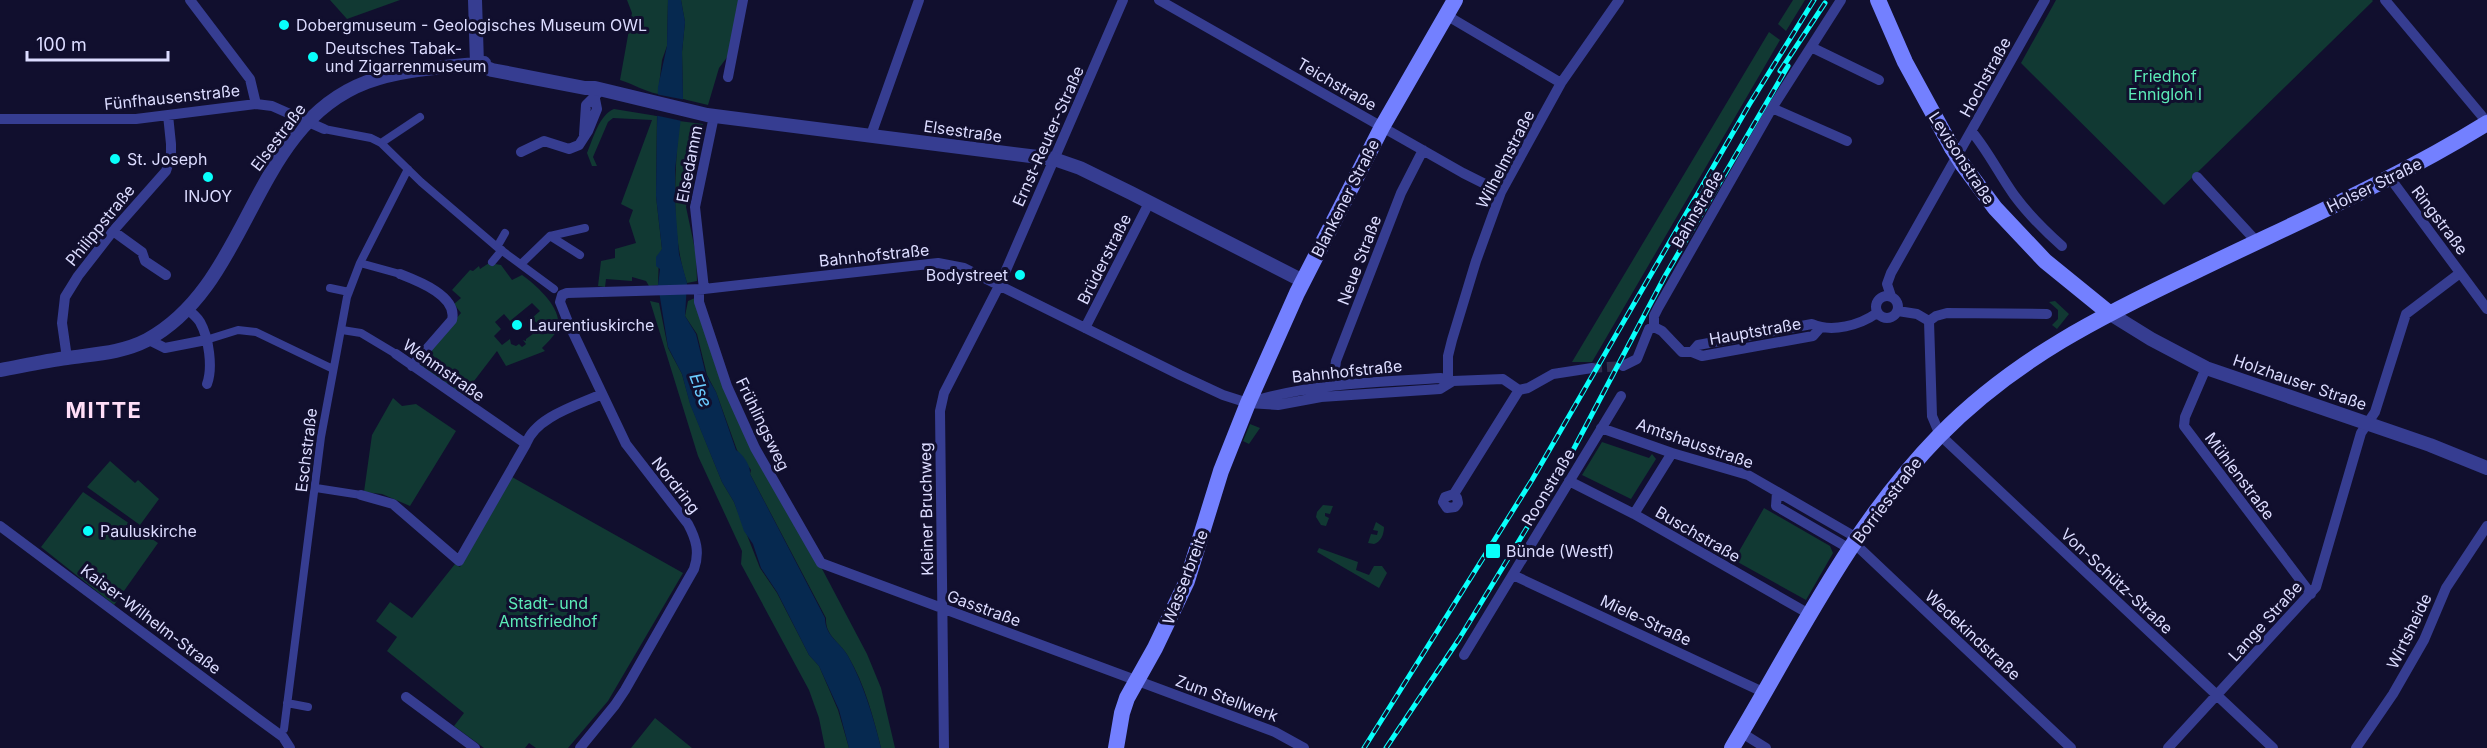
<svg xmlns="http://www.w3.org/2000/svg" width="2487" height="748" viewBox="0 0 2487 748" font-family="Inter,sans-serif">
	<rect width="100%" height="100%" fill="#110f2e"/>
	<path fill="#113933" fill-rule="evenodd" d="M330,0H400L347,19Z
		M627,0H668L667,46L662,60L658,94C643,91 634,84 620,80L632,13Z
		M681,0H739L728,56L719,68L708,105L683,99L682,52L685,22Z
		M1793,0H1805L1786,31L1778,24Z
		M2056,0H2372L2373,1L2164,205L2021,63Z
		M1769,32L1780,40L1592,362H1572Z
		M614,109L657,116L656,196L662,249L659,255L658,285L649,286L646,281L632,277V281L606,279L605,287L598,286L601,261L615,258V249L636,243L629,221L633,210L621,204L652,120L613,118L608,122L593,157L597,166H592L587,153C593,139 599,115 614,109Z
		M679,121L703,124L686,207L696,254L697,281L687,283C670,232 675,174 679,121Z
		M489,263L501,265L512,280L522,275C536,285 565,310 557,330C554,336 547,343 542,348L545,351L506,366L497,351L461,398L418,368V362L461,313L454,304L461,298L452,290L470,270L473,271L479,266L480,269ZM532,303L540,311L532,318L541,328L526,339V341L523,340L526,344L522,347L519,344L516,346L511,344L510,339L502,345L494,336L501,329L495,322L504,314L510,321Z
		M695,298L716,368L867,654L881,688L895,748H881C873,716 865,685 848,656C840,642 825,636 826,618L750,474L751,470L737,450L716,392L707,375L697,334L685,316L688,301Z
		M650,301L659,303L668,348L682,374L690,403L722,482L734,502L760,568L777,593L809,655L819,666L838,710L849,748H825L819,718L809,690L741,564L742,551L698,456Z
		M2055,301L2069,314L2057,329L2052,325L2058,319V310L2049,302Z
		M393,398L402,406L416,404L456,431L410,506L382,494L364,492L372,435Z
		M1250,424L1260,428L1249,444L1243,441Z
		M1602,442L1649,458L1652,454L1656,459L1631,499L1582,475Z
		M110,461L135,483L138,480L159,499L140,525L87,487Z
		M512,477L683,573L608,701L568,748H536L529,743L525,748H484L454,726L464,713L387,651L397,637L376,621L390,602L412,618L455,564L460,567Z
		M83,492L158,543L114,605L41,547Z
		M1323,505L1333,506L1330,514L1325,513V516L1329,518L1326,526L1321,525L1316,517L1317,512Z
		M1764,508L1830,546L1833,553L1806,600L1734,560Z
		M1376,522L1384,527C1384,534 1381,542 1374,544L1368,543L1371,534L1377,535L1378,531L1373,530Z
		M1319,548L1358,562L1356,570L1369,575L1374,566H1382L1387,573L1379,588L1317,552Z
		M655,718L692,748H631Z"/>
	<path fill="#062950" d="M668,0H681L685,22L682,52L683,99L675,170V202L679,254L687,283L685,316L696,334L706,375L716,392L736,450C743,454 751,466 750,474L825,618C825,636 840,642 848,656C864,685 873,716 881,748H849L839,710L819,666L809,655L777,592L761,568L753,544L744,531L734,502L722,482L690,404L682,374L668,347L658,285L660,269L656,266V257L662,249L656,196L657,127L658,87L667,46Z"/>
	<path fill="#110f2e" d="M655,94L686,100L682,121L654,115Z"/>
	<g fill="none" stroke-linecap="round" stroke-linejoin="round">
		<path stroke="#2f2e4d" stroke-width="10" stroke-dasharray="10 5" stroke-linecap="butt" d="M1592,368L1623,366"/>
		<path stroke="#363d91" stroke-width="8" d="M324,129L371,138L381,143L421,182L497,247L554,289
			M381,143L420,117
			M550,236L580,255
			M497,247L505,233
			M492,262L502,250
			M360,263L400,274
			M521,264L550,236L585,228
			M330,288L349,292
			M342,330L361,333L396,354
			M206,340L238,330L256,332L333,369
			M316,488L361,495
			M287,703L308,707
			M284,729L321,437L347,297L360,263L408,169"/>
		<path stroke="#363d91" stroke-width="10" d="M190,0L250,79L256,104
			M1159,0L1463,173L1501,192
			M2385,0L2487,122
			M1446,15L1561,83
			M1811,47L1879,80
			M728,77L743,0
			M1772,108L1847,141
			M0,119H136L256,104L272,106L324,129
			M1972,132C1988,151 1999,174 2014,195C2028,214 2044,230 2062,246
			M584,135L586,105L598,93
			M871,135L919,0
			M521,152L544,141L569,149L579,145L588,131L597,109L595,99
			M2197,177L2257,242
			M2390,178L2487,309
			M113,231L142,252L145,261L166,275
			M400,274C418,281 458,296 452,320L412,366
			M699,289V302L727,386L755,448L821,563L1275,732L1304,748
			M704,289L695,207L714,116
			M562,295L567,293L704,289L938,263L964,268L1180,375L1223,395L1248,403L1278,405L1321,397L1440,389L1453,381L1503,379L1519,390
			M562,295L560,302L568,322L626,444L688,524C696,539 700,552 694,569L625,690L615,705L580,748
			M1876 307a11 11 0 1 1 22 0a11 11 0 1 1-22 0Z
			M1891,296L1887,284L1891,273L2045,0
			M186,308C191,312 197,317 200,322C209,338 213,368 207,384
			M1898,311L1917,314L1929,321L1936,316L1947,313L2047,314
			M1929,321L1932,416L1940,435L2273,748
			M1654,327V316L1658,308L1772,108L1841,0
			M1654,327L1662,331L1682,352H1692L1702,356L1813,336L1820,328
			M1085,328L1149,203
			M147,339L165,348L206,340
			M1692,352L1698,345L1812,324C1832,333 1860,325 1877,313
			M67,358L62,323L65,297L78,276L113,231L166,171L171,156V144L168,115
			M1623,366L1637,359L1649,329L1654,327
			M2206,368L2185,417L2184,426L2311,594
			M1448,383V356L1452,340L1476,261L1501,192L1561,83L1619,0
			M1333,384L1336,361L1401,193L1423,150
			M1519,390L1528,388L1553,374L1592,368
			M1254,401C1315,383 1378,382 1441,378L1448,383
			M1601,428L1672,453L1748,475L1857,538
			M526,444C535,417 578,405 602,394
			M1569,481L1634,514L1811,615
			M1777,492L1776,506L1850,549
			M1454,494L1457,498L1458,503L1455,507L1447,508L1443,502L1445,497L1454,494L1519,390
			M361,495L393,504L459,561L526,444L396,354
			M1634,514L1672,453
			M0,526L257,718L283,737L290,748
			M1854,543L2071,748
			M1513,575L1765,693
			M1464,655L1621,396
			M406,697L475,748
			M1742,733L1766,748
			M944,748L940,411L944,393L1000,284L1123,0
			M2168,748L2316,587L2361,433L2375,412L2406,314L2460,273
			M2356,748L2393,694L2424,640L2446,588L2487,526"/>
		<path stroke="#363d91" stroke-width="14" d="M475,0L477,64
			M477,64L492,70L585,88H595L707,115L1054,159L1080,168L1131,193L1303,281
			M2109,313L2151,339L2206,368L2430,445L2487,468
			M0,370C22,366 45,361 67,358C94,354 122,353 147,340C252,283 250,126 367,82C404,68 445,68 484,63"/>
		<path stroke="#7380ff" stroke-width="16" d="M1878,0L1905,62L1952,148
			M1963,165L1995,208L2045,261L2109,313
			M1116,748L1122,713L1127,698L1155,648L1187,581L1221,471L1248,403L1297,293L1382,127L1455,0
			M1732,748C1796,641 1852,525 1939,436C2014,359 2103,315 2198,270C2295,223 2395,180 2487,123"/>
		<defs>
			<path id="rail" d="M1780,71L1825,3
				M1364,748L1532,480L1749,105L1814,0
				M1386,748L1459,639L1528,526L1571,454L1665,276L1788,66"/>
		</defs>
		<use href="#rail" stroke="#08fffb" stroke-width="5"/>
		<use href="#rail" stroke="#110f2e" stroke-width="3" stroke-dasharray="9" stroke-linecap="butt"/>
		<path stroke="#7380ff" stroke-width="16" d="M1952,148L1963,165"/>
	</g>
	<g fill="#08fffb" stroke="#110f2e" stroke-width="2">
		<circle cx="284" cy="25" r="6"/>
		<circle cx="313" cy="57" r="6"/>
		<circle cx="115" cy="159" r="6"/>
		<circle cx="208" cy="177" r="6"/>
		<circle cx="1020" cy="275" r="6"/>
		<circle cx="517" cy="325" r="6"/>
		<circle cx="88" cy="531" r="6"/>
		<rect x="1485" y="543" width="16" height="16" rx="3"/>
	</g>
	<g text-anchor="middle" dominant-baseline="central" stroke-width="6" stroke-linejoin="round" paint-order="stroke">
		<g font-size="16" fill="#dcdcff" stroke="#110f2e" text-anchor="start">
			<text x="296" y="25">Dobergmuseum - Geologisches Museum OWL</text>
			<text x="325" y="48">Deutsches Tabak-<tspan x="325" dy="18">und Zigarrenmuseum</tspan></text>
			<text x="127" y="159">St. Joseph</text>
			<text x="208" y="196" text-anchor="middle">INJOY</text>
			<text x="1008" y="275" text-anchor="end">Bodystreet</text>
			<text x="529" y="325">Laurentiuskirche</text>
			<text x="100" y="531">Pauluskirche</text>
			<text x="1506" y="551">Bünde (Westf)</text>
		</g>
		<g font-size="16" fill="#5cebb7" stroke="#110f2e">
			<text x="2165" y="76">Friedhof<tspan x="2165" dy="18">Ennigloh I</tspan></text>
			<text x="548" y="603">Stadt- und<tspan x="548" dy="18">Amtsfriedhof</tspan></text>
		</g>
		<g font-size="16" fill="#dcdcff" stroke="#110f2e">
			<text transform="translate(1985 77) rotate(-61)">Hochstraße</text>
			<text transform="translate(1337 84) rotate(30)">Teichstraße</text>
			<text transform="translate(172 97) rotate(-6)">Fünfhausenstraße</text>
			<text transform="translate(963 131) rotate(8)">Elsestraße</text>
			<text transform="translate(1048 136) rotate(-66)">Ernst-Reuter-Straße</text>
			<text transform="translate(278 137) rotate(-53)">Elsestraße</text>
			<text transform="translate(1962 158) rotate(57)">Levisonstraße</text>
			<text transform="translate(1505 159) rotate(-63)">Wilhelmstraße</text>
			<text transform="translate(689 164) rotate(-79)">Elsedamm</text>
			<text transform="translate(2374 185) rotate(-26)">Holser Straße</text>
			<text transform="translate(1345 198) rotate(-63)">Blankener Straße</text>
			<text transform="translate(1697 209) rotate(-60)">Bahnstraße</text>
			<text transform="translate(2440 220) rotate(53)">Ringstraße</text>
			<text transform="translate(100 225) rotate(-51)">Philippstraße</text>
			<text transform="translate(874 255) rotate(-6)">Bahnhofstraße</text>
			<text transform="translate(1104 259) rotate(-63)">Brüderstraße</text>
			<text transform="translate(1359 260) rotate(-69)">Neue Straße</text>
			<text transform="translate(1755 331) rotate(-10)">Hauptstraße</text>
			<text transform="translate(444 370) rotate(35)">Wehmstraße</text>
			<text transform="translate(1347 371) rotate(-6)">Bahnhofstraße</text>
			<text transform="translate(2300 382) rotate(19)">Holzhauser Straße</text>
			<text transform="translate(763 424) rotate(64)">Frühlingsweg</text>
			<text transform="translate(1695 443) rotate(19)">Amtshausstraße</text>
			<text transform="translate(306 450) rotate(-83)">Eschstraße</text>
			<text transform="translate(2240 476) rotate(53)">Mühlenstraße</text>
			<text transform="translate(676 485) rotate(52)">Nordring</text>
			<text transform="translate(1548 487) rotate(-59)">Roonstraße</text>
			<text transform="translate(1887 500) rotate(-53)">Borriesstraße</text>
			<text transform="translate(926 509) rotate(-91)">Kleiner Bruchweg</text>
			<text transform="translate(1698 534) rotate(30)">Buschstraße</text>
			<text transform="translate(1185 577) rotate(-69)">Wasserbreite</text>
			<text transform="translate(2117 581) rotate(43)">Von-Schütz-Straße</text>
			<text transform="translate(984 608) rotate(20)">Gasstraße</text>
			<text transform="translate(151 619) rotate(37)">Kaiser-Wilhelm-Straße</text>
			<text transform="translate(1646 620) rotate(25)">Miele-Straße</text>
			<text transform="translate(2265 621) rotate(-48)">Lange Straße</text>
			<text transform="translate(2409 631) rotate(-64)">Wirtsheide</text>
			<text transform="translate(1973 635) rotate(43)">Wedekindstraße</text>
			<text transform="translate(1227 698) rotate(20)">Zum Stellwerk</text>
		</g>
		<g font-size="18" font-style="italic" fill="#6acbff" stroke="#110f2e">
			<text transform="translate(701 390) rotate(70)">Else</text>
		</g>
		<g font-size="22" font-weight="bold" letter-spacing="1.5" fill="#ffdef7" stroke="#110f2e">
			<text x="104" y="410">MITTE</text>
		</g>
	</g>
	<path d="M27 51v9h141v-9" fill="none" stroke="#dcdcff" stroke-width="3"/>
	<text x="36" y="51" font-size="18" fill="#dcdcff" stroke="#110f2e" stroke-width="4.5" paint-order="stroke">100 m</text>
</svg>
